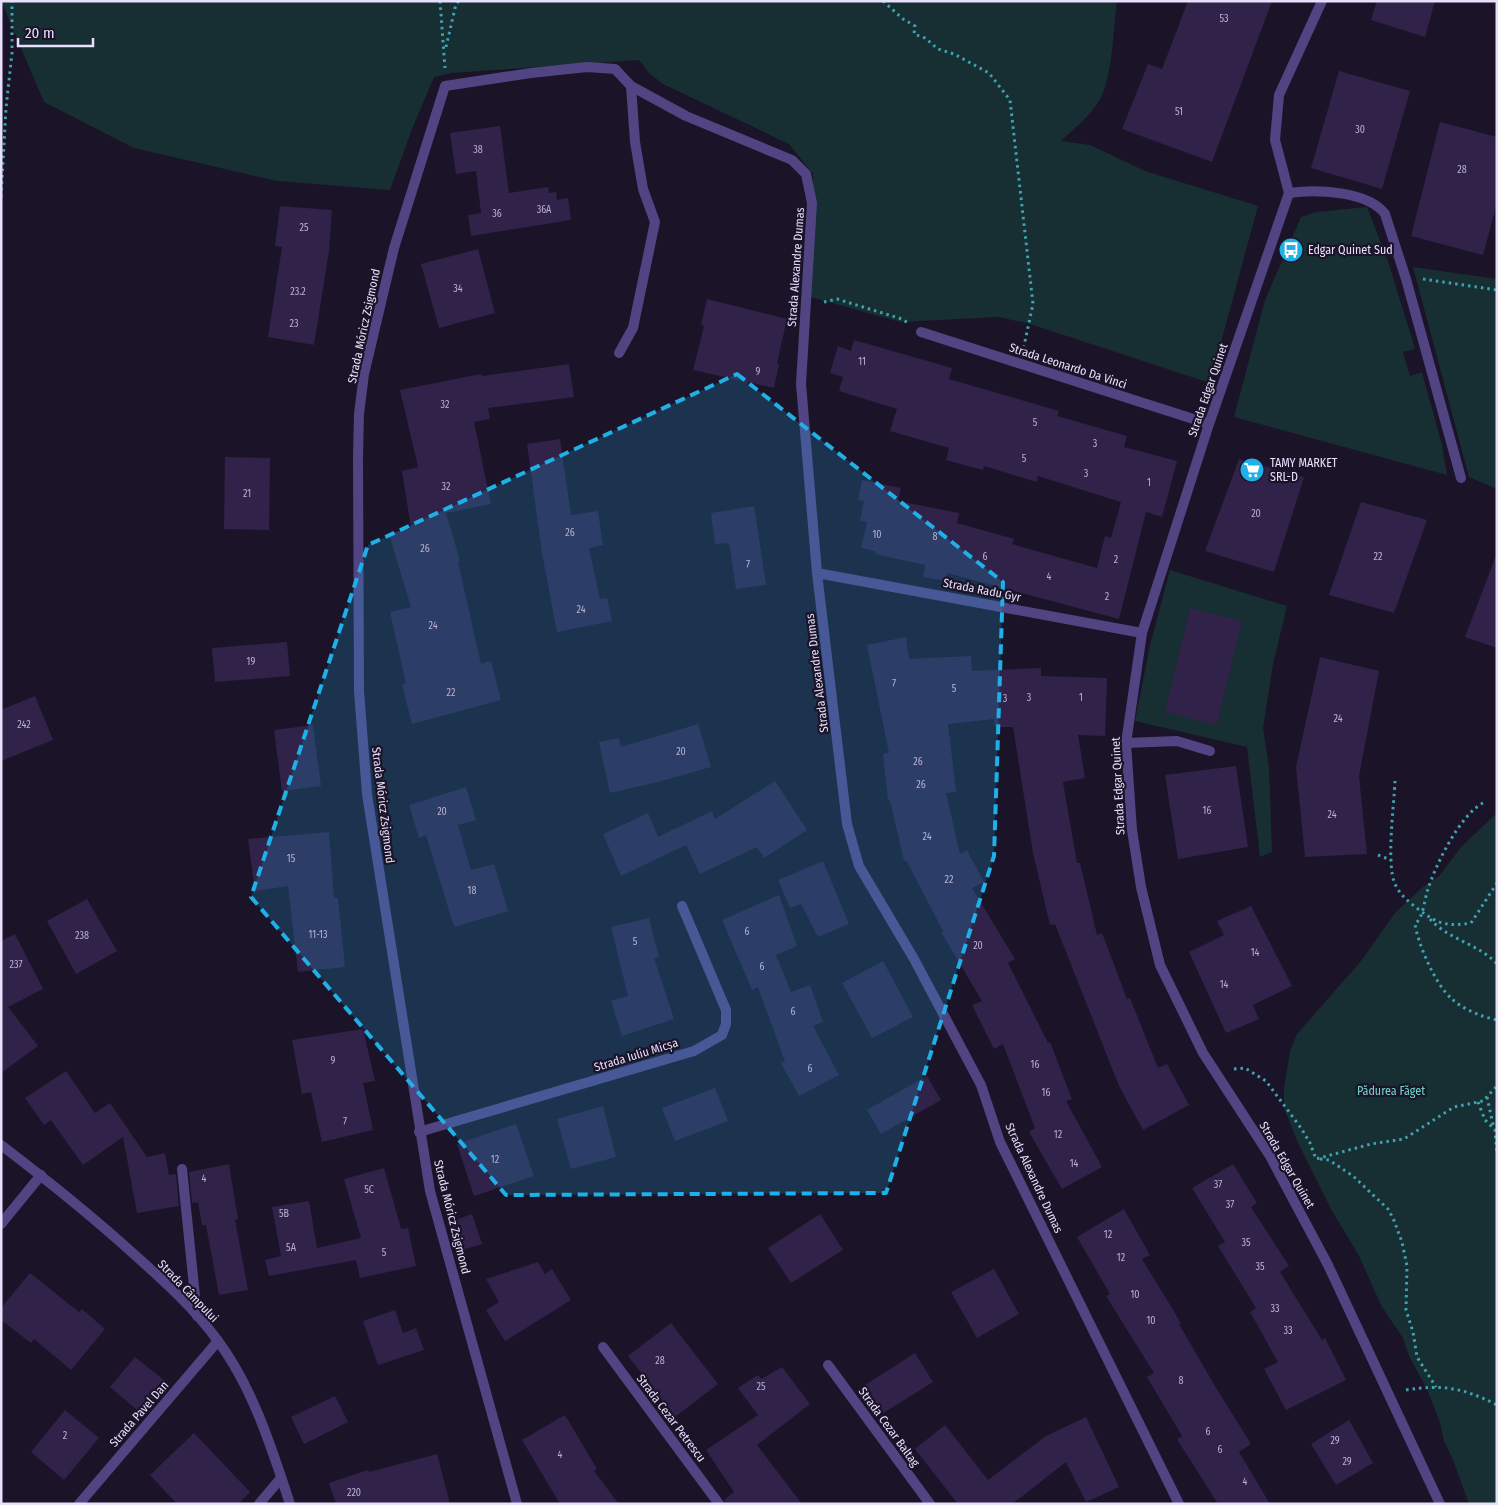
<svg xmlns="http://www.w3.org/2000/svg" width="1498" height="1505" viewBox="0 0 1498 1505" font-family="'Fira Sans Condensed',sans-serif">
	<rect width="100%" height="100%" fill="#1b1429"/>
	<path fill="#172e32" d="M1,1H1117C1113,29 1113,78 1099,101C1089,117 1074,129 1061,141L1090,145L1145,171L1258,206L1210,383L1027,323L998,317L900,322L811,297L813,174L789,144L663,84L649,73L639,60L451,73L434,77L412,129L390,190L277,181L134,148L44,102Z
		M1367,207L1389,264L1415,349L1403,352L1410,376L1422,372L1442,445L1447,475L1234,417L1265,300L1301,217L1316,212Z
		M1413,267L1497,279V489L1469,477Z
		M1170,570L1287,606L1273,664L1263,728L1269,768L1272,852L1260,857L1247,747L1135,721L1150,645Z
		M1497,813V1504H1469L1452,1457L1444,1441L1440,1422L1427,1389L1409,1356L1403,1338L1382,1307L1359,1256L1331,1209L1298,1143L1284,1108V1088L1290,1051L1297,1034L1361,961L1395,913L1423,887L1439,876L1462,846Z"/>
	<path fill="#302248" d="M1188,1H1272L1212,162L1122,129L1148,64L1162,69Z
		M1377,1H1435L1425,37L1371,20Z
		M1339,71L1410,91L1382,189L1311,168Z
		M1440,122L1497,137V203L1483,255L1411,236Z
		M500,126L509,193L548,187L549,193L556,192L557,200L568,198L571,220L471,236L468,215L481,213L476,171L456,174L450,133Z
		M280,206L332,210L329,251L314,345L268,337L282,247L275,246Z
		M478,249L495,313L439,328L421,264Z
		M707,299L787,319L777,363L779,364L774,388L693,370L704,326L701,325Z
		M854,340L952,368L949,379L1059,411L1057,416L1127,436L1124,447L1177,461L1162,517L1146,512L1119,619L947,573L946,581L923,577L925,565L875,554V551L861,548L867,522L860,521L864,501L858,500L862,480L901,488L898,501L959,513L957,523L1014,539L1012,544L1097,568L1105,536L1111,538L1121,502L1038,476L1037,482L984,466L983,470L946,460L949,448L890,431L897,409L839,391L843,377L830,373L838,346L851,351Z
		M569,364L574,397L488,408L490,419L474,422L491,504L446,513L460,561L458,562L481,664L491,661L501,700L412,724L402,685L406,684L390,612L411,607L389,534L411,528L402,471L418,467L400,390L481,374L482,376Z
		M560,439L571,515L598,511L603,545L589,548L600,599L607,598L612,621L557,632L542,553L527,444Z
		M225,457L270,458L269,530L224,529Z
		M1239,459L1304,477L1274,572L1205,551Z
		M1361,502L1427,520L1394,613L1329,595Z
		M754,506L766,585L736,589L729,543L715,544L711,513Z
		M1495,558H1497V648L1465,637Z
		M1190,608L1242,621L1217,725L1165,712Z
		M906,637L909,659L971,656L972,671L1041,668V676L1107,678L1105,736L1078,735L1085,778L1063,782L1077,863H1080L1097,935L1102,933L1127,999L1130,998L1158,1068L1167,1064L1189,1105L1143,1130L1119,1086L1055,924L1050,925L1033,853L1013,727H995L994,719L948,724L956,792L946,793L960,854L967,850L984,882L972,888L1015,959L1008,963L1048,1043L1050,1042L1072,1099L1066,1101L1102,1167L1062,1189L1029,1132L1035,1128L1003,1044L994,1049L972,1005L982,1001L941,932L943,931L906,860L904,861L890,800H888L883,754L889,753L867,645Z
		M287,642L290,676L215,682L212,648Z
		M1320,657L1379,671L1359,776L1367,854L1305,857L1296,767Z
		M35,696L53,740L1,761V710Z
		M698,724L711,767L658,782L610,793L599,742L619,738L621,747Z
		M313,725L321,786L282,791L274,730Z
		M1236,766L1248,847L1178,859L1165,775Z
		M775,781L807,830L764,858L757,847L700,874L686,845L621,876L603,834L648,813L658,837L712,811L715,819Z
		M466,787L476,820L458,825L471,870L494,864L508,911L454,927L426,835L419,838L409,805Z
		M329,832L334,898H338L345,967L298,972L288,886L255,891L248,839Z
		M823,861L849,924L818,937L801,904L790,908L778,880Z
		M779,895L797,946L776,955L791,992L810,985L823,1022L813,1026L839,1075L799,1096L781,1063L785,1062L758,987L752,990L722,920Z
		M87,899L117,951L76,974L47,921Z
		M1251,906L1292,986L1253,1005L1259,1019L1226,1033L1189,952L1224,935L1217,921Z
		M649,918L659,957L654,958L674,1019L622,1036L611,1001L628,996L611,927Z
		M15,934L43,989L8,1007L38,1046L1,1073V941Z
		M883,961L913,1017L872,1038L842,983Z
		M363,1029L375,1081L363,1083L373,1130L322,1142L311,1092L302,1094L292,1040Z
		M66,1071L95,1113L110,1103L147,1157L165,1153L169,1175L176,1174L179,1206L137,1213L123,1137L83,1165L51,1120L44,1125L25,1098Z
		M927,1076L941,1100L881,1134L867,1110Z
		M715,1088L728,1121L675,1141L662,1108Z
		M603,1106L616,1157L571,1169L557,1119Z
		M516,1124L534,1176L474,1196L457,1144Z
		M229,1164L238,1219L235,1220L248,1290L219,1295L206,1225H202L198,1202L192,1203L189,1172Z
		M1233,1164L1257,1203L1251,1207L1289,1266L1280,1272L1322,1340L1325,1338L1346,1380L1286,1410L1264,1369L1278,1362L1250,1312L1256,1308L1218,1246L1225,1242L1192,1188Z
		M384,1168L401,1229L408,1228L416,1266L360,1278L356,1260L269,1276L265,1260L281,1256L272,1207L309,1201L317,1248L361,1238L344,1179Z
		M1124,1209L1150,1255L1142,1259L1181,1323L1179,1324L1215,1386L1251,1444L1239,1452L1270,1504H1218L1177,1439L1182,1436L1147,1377L1154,1373L1106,1296L1110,1294L1077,1237Z
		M472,1214L482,1244L459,1251L450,1222Z
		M820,1214L843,1250L791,1283L768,1248Z
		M538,1262L545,1274L552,1269L571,1300L505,1341L486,1310L499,1302L486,1279Z
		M994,1269L1019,1314L977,1338L951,1292Z
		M30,1273L79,1312L82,1309L105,1329L71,1370L34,1339L31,1343L1,1320V1308Z
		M395,1310L403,1333L416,1328L424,1350L378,1365L363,1321Z
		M671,1323L718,1384L675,1417L628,1356Z
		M915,1353L933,1382L877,1417L859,1389Z
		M135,1357L169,1384L143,1415L110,1387Z
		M782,1367L810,1404L757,1445L802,1504H726L724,1500L734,1492L706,1450L758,1415L738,1388L758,1375L761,1379Z
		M335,1396L348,1422L304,1444L291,1417Z
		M65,1410L99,1438L64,1480L31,1452Z
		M565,1415L597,1469L594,1471L619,1504H560L522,1440Z
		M1086,1417L1119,1487L1086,1502L1066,1462L1012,1504H958L915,1449L945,1425L988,1480L1046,1436Z
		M1349,1420L1373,1463L1336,1485L1311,1444Z
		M194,1433L250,1492L238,1504H177L150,1475Z
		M437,1454L450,1504H336L329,1483L368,1470L369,1472Z"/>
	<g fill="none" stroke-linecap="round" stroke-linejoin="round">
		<path stroke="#3ea3b0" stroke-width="3" stroke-dasharray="2.5 4" stroke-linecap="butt" d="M440,1L445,68
			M883,1L903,19L915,26L914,34L925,38L938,49L954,54L989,73L1010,100L1033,304L1024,346
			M446,47L456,4L459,1
			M1,197L6,108L12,53V1
			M1423,279L1497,290
			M824,302L837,299L902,319L908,323
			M1395,781C1394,806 1386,864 1395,884C1400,895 1409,902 1418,909C1438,924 1447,927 1471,923L1497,883
			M1483,803C1460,815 1436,864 1428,889C1424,900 1424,917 1415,924C1418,944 1435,984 1451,998C1462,1009 1482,1017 1497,1020
			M1378,855L1391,860
			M1430,919C1449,940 1479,944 1497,964
			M1234,1069L1245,1068L1266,1081L1301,1128L1310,1143L1316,1159L1371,1144L1404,1139L1454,1107L1483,1101L1497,1086
			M1487,1097L1494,1129
			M1478,1102L1485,1120L1495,1130L1497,1154
			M1320,1159L1329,1160L1353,1176L1388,1209L1393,1218L1402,1242L1407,1266L1406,1310L1413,1332L1417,1357L1436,1387
			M1406,1390C1442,1384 1464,1388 1497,1405"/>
		<path stroke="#514483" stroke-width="10" d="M1289,193C1316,189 1368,191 1385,214L1406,279L1461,478
			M619,353L633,328L655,222L643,189L635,142L631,86
			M1126,743L1177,741L1210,751"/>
		<path stroke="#514483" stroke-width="10" d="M1322,1L1279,95L1275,140L1289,193L1209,424L1142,633L1126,743L1132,830L1141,887L1160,965L1203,1053L1270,1156L1328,1265L1440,1504
			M921,332L1209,424
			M817,573L1142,633
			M419,1132L694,1051L722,1035L726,1024V1010L682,906
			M182,1169L197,1316
			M1,1224L41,1175
			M603,1347L719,1504
			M828,1365L930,1504
			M79,1504L218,1341
			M259,1504L281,1478
			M517,1504L430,1191L367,794L359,691L358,456L359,414L364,374L394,248L445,86L531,73L587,67L615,69L631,86L686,116L792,160L806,174L812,203L801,384L817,573L847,824L859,866L914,959L981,1085L1000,1142L1179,1504"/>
		<path stroke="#514483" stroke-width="10" d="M1,1145C47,1180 93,1217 136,1256C165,1282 195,1309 218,1341C253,1388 272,1449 290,1504"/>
	</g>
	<path fill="#1fb0e7" fill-opacity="0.2" stroke="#1fb0e7" stroke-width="4" stroke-dasharray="10 6" stroke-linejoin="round" d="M737,374L1003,582L994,856L886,1193L506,1195L251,897L368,545Z"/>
	<defs>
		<symbol id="bus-disc" viewBox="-11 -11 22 22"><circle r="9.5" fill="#1fb0e7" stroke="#1b1429"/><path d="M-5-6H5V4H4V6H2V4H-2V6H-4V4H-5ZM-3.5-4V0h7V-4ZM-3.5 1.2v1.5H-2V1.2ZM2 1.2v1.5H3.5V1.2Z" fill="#fff"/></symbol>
		<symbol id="supermarket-disc" viewBox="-11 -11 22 22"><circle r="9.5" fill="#1fb0e7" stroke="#1b1429"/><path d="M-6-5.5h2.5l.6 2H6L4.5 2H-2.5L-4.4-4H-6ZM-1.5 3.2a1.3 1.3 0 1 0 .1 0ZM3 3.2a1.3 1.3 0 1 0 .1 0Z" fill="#fff"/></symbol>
	</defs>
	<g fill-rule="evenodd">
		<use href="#bus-disc" x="1277" y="236" width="28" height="28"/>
		<use href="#supermarket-disc" x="1238" y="456" width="28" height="28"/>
	</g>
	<g text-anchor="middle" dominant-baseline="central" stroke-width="4.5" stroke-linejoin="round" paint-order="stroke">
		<g font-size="10" fill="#b9b0cf">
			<text x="1224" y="19">53</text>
			<text x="1179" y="112">51</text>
			<text x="1360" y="130">30</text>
			<text x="478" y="150">38</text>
			<text x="1462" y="170">28</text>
			<text x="544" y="210">36A</text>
			<text x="497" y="214">36</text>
			<text x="304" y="228">25</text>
			<text x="458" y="289">34</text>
			<text x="298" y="292">23.2</text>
			<text x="294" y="324">23</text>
			<text x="862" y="362">11</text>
			<text x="758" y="372">9</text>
			<text x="445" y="405">32</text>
			<text x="1035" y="423">5</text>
			<text x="1095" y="444">3</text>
			<text x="1024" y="459">5</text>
			<text x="1086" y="474">3</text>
			<text x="1149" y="483">1</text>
			<text x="446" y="487">32</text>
			<text x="247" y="494">21</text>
			<text x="1256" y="514">20</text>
			<text x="570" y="533">26</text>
			<text x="877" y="535">10</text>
			<text x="935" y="537">8</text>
			<text x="425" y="549">26</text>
			<text x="985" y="557">6</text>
			<text x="1378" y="557">22</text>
			<text x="1116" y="560">2</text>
			<text x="748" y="565">7</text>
			<text x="1049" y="577">4</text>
			<text x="1107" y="597">2</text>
			<text x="581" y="610">24</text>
			<text x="433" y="626">24</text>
			<text x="251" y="662">19</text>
			<text x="894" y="684">7</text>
			<text x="954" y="689">5</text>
			<text x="451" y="693">22</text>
			<text x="1029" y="698">3</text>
			<text x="1081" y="698">1</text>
			<text x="1005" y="699">3</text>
			<text x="1338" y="719">24</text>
			<text x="24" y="725">242</text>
			<text x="681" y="752">20</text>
			<text x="918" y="762">26</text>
			<text x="921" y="785">26</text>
			<text x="1207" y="811">16</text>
			<text x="442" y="812">20</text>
			<text x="1332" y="815">24</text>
			<text x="927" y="837">24</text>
			<text x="291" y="859">15</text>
			<text x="949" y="880">22</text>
			<text x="472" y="891">18</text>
			<text x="747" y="932">6</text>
			<text x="318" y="935">11-13</text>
			<text x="82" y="936">238</text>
			<text x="635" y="942">5</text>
			<text x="978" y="946">20</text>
			<text x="1255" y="953">14</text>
			<text x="16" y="965">237</text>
			<text x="762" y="967">6</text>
			<text x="1224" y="985">14</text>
			<text x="793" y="1012">6</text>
			<text x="333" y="1061">9</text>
			<text x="1035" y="1065">16</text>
			<text x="810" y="1069">6</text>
			<text x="1046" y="1093">16</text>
			<text x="345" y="1122">7</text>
			<text x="1058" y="1135">12</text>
			<text x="495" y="1160">12</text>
			<text x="1074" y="1164">14</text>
			<text x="204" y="1179">4</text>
			<text x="1218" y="1185">37</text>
			<text x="369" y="1190">5C</text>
			<text x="1230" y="1205">37</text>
			<text x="284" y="1214">5B</text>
			<text x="1108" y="1235">12</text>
			<text x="1246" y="1243">35</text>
			<text x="291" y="1248">5A</text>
			<text x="384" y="1253">5</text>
			<text x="1121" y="1258">12</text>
			<text x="1260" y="1267">35</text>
			<text x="1135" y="1295">10</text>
			<text x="1275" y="1309">33</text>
			<text x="1151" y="1321">10</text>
			<text x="1288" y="1331">33</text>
			<text x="660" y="1361">28</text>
			<text x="1181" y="1381">8</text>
			<text x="761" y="1387">25</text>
			<text x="1208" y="1432">6</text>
			<text x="65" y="1436">2</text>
			<text x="1335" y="1441">29</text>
			<text x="1220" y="1450">6</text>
			<text x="560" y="1455">4</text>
			<text x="1347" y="1462">29</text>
			<text x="1245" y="1482">4</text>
			<text x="354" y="1493">220</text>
		</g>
		<g font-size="12" fill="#e7dffc" stroke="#1b1429" text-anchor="start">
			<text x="1308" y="250">Edgar Quinet Sud</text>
			<text x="1270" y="463">TAMY MARKET<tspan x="1270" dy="14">SRL-D</tspan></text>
		</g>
		<g font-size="12" fill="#e7dffc" stroke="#1b1429">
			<text transform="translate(796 267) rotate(-86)">Strada Alexandre Dumas</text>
			<text transform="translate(364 326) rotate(-78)">Strada Móricz Zsigmond</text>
			<text transform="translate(1068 366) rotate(18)">Strada Leonardo Da Vinci</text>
			<text transform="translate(1208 390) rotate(-71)">Strada Edgar Quinet</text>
			<text transform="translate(982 590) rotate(11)">Strada Radu Gyr</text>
			<text transform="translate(817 673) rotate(-97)">Strada Alexandre Dumas</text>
			<text transform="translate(1118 786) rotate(-93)">Strada Edgar Quinet</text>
			<text transform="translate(383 805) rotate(83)">Strada Móricz Zsigmond</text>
			<text transform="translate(636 1055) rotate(-17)">Strada Iuliu Micșa</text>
			<text transform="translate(1287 1165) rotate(60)">Strada Edgar Quinet</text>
			<text transform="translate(1034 1178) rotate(65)">Strada Alexandre Dumas</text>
			<text transform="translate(452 1217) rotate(76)">Strada Móricz Zsigmond</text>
			<text transform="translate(188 1291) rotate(46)">Strada Câmpului</text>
			<text transform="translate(139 1414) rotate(-49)">Strada Pavel Dan</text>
			<text transform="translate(671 1418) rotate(53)">Strada Cezar Petrescu</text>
			<text transform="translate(889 1427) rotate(54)">Strada Cezar Baltag</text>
		</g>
		<g font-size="12" fill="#71d5ce" stroke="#1b1429">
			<text x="1391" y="1091">Pădurea Făget</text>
		</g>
	</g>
	<rect width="1498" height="1505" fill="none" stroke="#e7dffc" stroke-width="5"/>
	<path d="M18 38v8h75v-8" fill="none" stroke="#e7dffc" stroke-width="2.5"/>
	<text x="25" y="38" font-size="15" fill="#e7dffc" stroke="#1b1429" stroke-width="4" paint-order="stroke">20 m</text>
</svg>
